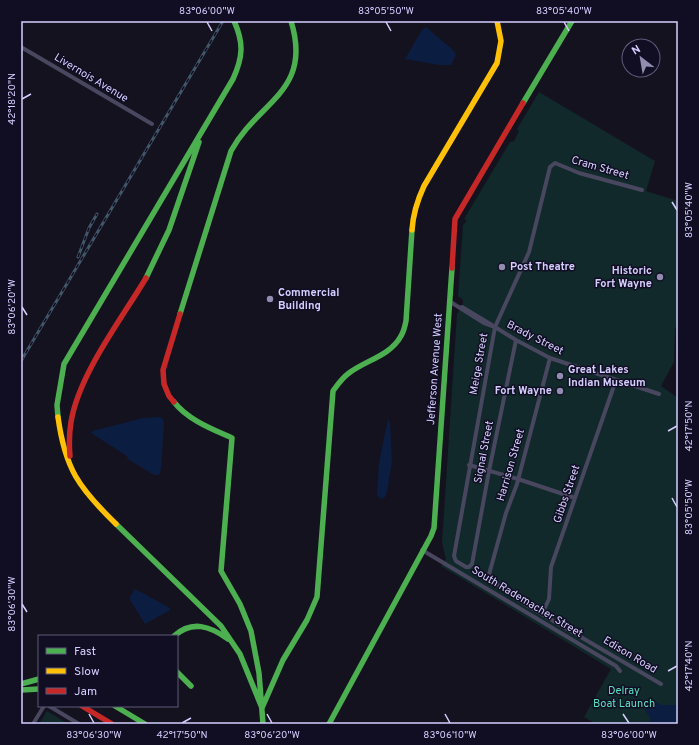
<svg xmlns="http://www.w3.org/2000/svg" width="699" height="745" viewBox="0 0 699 745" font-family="Overpass,sans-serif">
	<rect width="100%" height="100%" fill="#14121e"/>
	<path fill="#11292a" d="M539,92L655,161L646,191L678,201V326L675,328L674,362L661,386L678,398V705H662L650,721L668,724H596L584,717L611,669L441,566L446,559L442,543L457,314L463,304V300L458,296L463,225L467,221L464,219L510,142L514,141L519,131L517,129Z
		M47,711L68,724H39Z"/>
	<path fill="#0b1e41" d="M426,27L453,50L456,55L451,65H439L405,59L422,30Z
		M160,417L163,419L164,423L161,468L160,473L158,475H154L128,459L127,456L91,433L93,431L143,418Z
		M388,419L390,423L392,461L387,492L385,497L381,499L377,495L379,463Z
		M135,589L170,608V610L145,624L130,600V597Z
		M653,701L662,705H678V724L649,722L651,719L645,710Z"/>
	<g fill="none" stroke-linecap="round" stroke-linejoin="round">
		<path stroke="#48475f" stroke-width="4" d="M21,47L152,124
			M449,301L484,323L495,327L516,340L550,358L659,394
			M462,307L492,325
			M516,340L489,471L472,564L469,567H466L456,561L454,556L495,327L529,252L550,167L555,163L579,173L642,190
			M550,358L517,484L506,513L488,578L528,606L661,684
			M469,465L518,479L575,498
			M422,550L616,666L620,671
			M542,614L549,599L551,567L616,380
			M49,706L79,724
			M33,724L44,706"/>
		<path stroke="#4caf50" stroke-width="5.5" d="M523,103L572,21
			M146,278L169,230L199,142
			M180,314L231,151C258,101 313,92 291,21
			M174,402C188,420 212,429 232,438L221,571L240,604L251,631L259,673L263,724
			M58,417L57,405L64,364L233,79C243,57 244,43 234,21
			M116,524L221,626L240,654L262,708
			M174,636C192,620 210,626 228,639
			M177,672L191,686
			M21,684L39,679
			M21,690L39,689
			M115,706L145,724
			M262,708L283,660L307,620L317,597L333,391C338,384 342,378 349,373C366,360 390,356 401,336C404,331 405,326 406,321L412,230
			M329,724L431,536L434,528L452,268"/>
		<path stroke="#ffc107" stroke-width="5.5" d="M412,230C413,214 417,201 424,186L497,63L501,41L497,21
			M58,417C65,469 79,488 116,524"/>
		<path stroke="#c62828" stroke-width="5.5" d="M452,268L455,219L523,103
			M174,402L169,396L164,384L163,370L180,314
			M70,456C69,445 69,434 71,422C79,374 121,320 146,278
			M82,706L112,724"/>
		<defs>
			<path id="rail" d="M78,257L89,228L97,214
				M21,361L223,21"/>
		</defs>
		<use href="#rail" stroke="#415668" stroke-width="3"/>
		<use href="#rail" stroke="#110d23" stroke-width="1.5" stroke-dasharray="4.5" stroke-linecap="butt"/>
	</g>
	<path fill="none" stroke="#d5cfff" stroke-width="1.5" d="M207,22L212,31M386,22L391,31M564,22L569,31M22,99L31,94M672,202L677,210M22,307L27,315M668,431L677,426M672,498L677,507M22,604L27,612M668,671L677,666M89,714L94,723M267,714L272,723M445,714L450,723M623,714L629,723M182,723L191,718"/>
	<g fill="#918db0" stroke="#110d23" stroke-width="1.5">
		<circle cx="502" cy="267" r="4"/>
		<circle cx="660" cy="277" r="4"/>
		<circle cx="270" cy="299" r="4"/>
		<circle cx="560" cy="376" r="4"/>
		<circle cx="560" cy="391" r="4"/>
	</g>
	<g text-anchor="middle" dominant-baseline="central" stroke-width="3" stroke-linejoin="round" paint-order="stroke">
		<g font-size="11" fill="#d5cfff" stroke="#110d23">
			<text transform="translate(91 78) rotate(31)">Livernois Avenue</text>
			<text transform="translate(600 168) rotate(16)">Cram Street</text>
			<text transform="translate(535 338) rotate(27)">Brady Street</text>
			<text transform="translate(479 364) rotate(-80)">Meige Street</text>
			<text transform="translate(435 369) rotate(-86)">Jefferson Avenue West</text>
			<text transform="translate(484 452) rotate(-79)">Signal Street</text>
			<text transform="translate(511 465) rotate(-74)">Harrison Street</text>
			<text transform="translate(567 494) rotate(-71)">Gibbs Street</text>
			<text transform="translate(527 602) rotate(31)">South Rademacher Street</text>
			<text transform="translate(630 655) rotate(31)">Edison Road</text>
		</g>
		<g font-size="11" font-weight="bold" fill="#d5cfff" stroke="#110d23" text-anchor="start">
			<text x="510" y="267">Post Theatre</text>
			<text x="652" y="271" text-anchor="end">Historic<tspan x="652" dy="13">Fort Wayne</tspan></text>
			<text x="278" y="293">Commercial<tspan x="278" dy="13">Building</tspan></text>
			<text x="568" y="370">Great Lakes<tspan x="568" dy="13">Indian Museum</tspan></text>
			<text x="552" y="391" text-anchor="end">Fort Wayne</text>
		</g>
		<g font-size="11" fill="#58e2c2" stroke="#110d23">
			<text x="624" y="691">Delray<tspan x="624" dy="13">Boat Launch</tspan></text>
		</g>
	</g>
	<rect width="699" height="745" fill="none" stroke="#110d23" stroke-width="44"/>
	<rect x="38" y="635" width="140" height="72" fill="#110d23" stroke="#5f5b7b"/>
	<rect x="46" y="648" width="20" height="6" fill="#4caf50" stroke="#5f5b7b"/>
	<text x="74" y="655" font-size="12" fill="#d5cfff">Fast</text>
	<rect x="46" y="668" width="20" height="6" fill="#ffc107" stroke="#5f5b7b"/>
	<text x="74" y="675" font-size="12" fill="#d5cfff">Slow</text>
	<rect x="46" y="688" width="20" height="6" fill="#c62828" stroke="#5f5b7b"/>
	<text x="74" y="695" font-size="12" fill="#d5cfff">Jam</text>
	<g transform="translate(641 58) rotate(329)"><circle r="19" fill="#110d23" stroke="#5f5b7b"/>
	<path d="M0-3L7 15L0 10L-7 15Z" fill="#918db0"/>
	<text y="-6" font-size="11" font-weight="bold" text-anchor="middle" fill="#d5cfff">N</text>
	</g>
	<rect x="22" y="22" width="655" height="701" fill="none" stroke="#d5cfff" stroke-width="1.5"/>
	<g font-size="10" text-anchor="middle" fill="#d5cfff">
		<text x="207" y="14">83°06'00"W</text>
		<text x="386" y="14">83°05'50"W</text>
		<text x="564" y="14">83°05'40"W</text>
		<text transform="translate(11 99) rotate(-90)" y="4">42°18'20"N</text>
		<text transform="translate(688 210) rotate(-90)" y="4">83°05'40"W</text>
		<text transform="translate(11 307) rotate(-90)" y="4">83°06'20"W</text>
		<text transform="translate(688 426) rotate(-90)" y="4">42°17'50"N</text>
		<text transform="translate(688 507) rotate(-90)" y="4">83°05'50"W</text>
		<text transform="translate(11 604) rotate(-90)" y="4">83°06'30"W</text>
		<text transform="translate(688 666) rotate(-90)" y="4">42°17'40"N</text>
		<text x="94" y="738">83°06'30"W</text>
		<text x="182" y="738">42°17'50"N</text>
		<text x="272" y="738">83°06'20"W</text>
		<text x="450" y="738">83°06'10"W</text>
		<text x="629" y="738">83°06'00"W</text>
	</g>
</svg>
